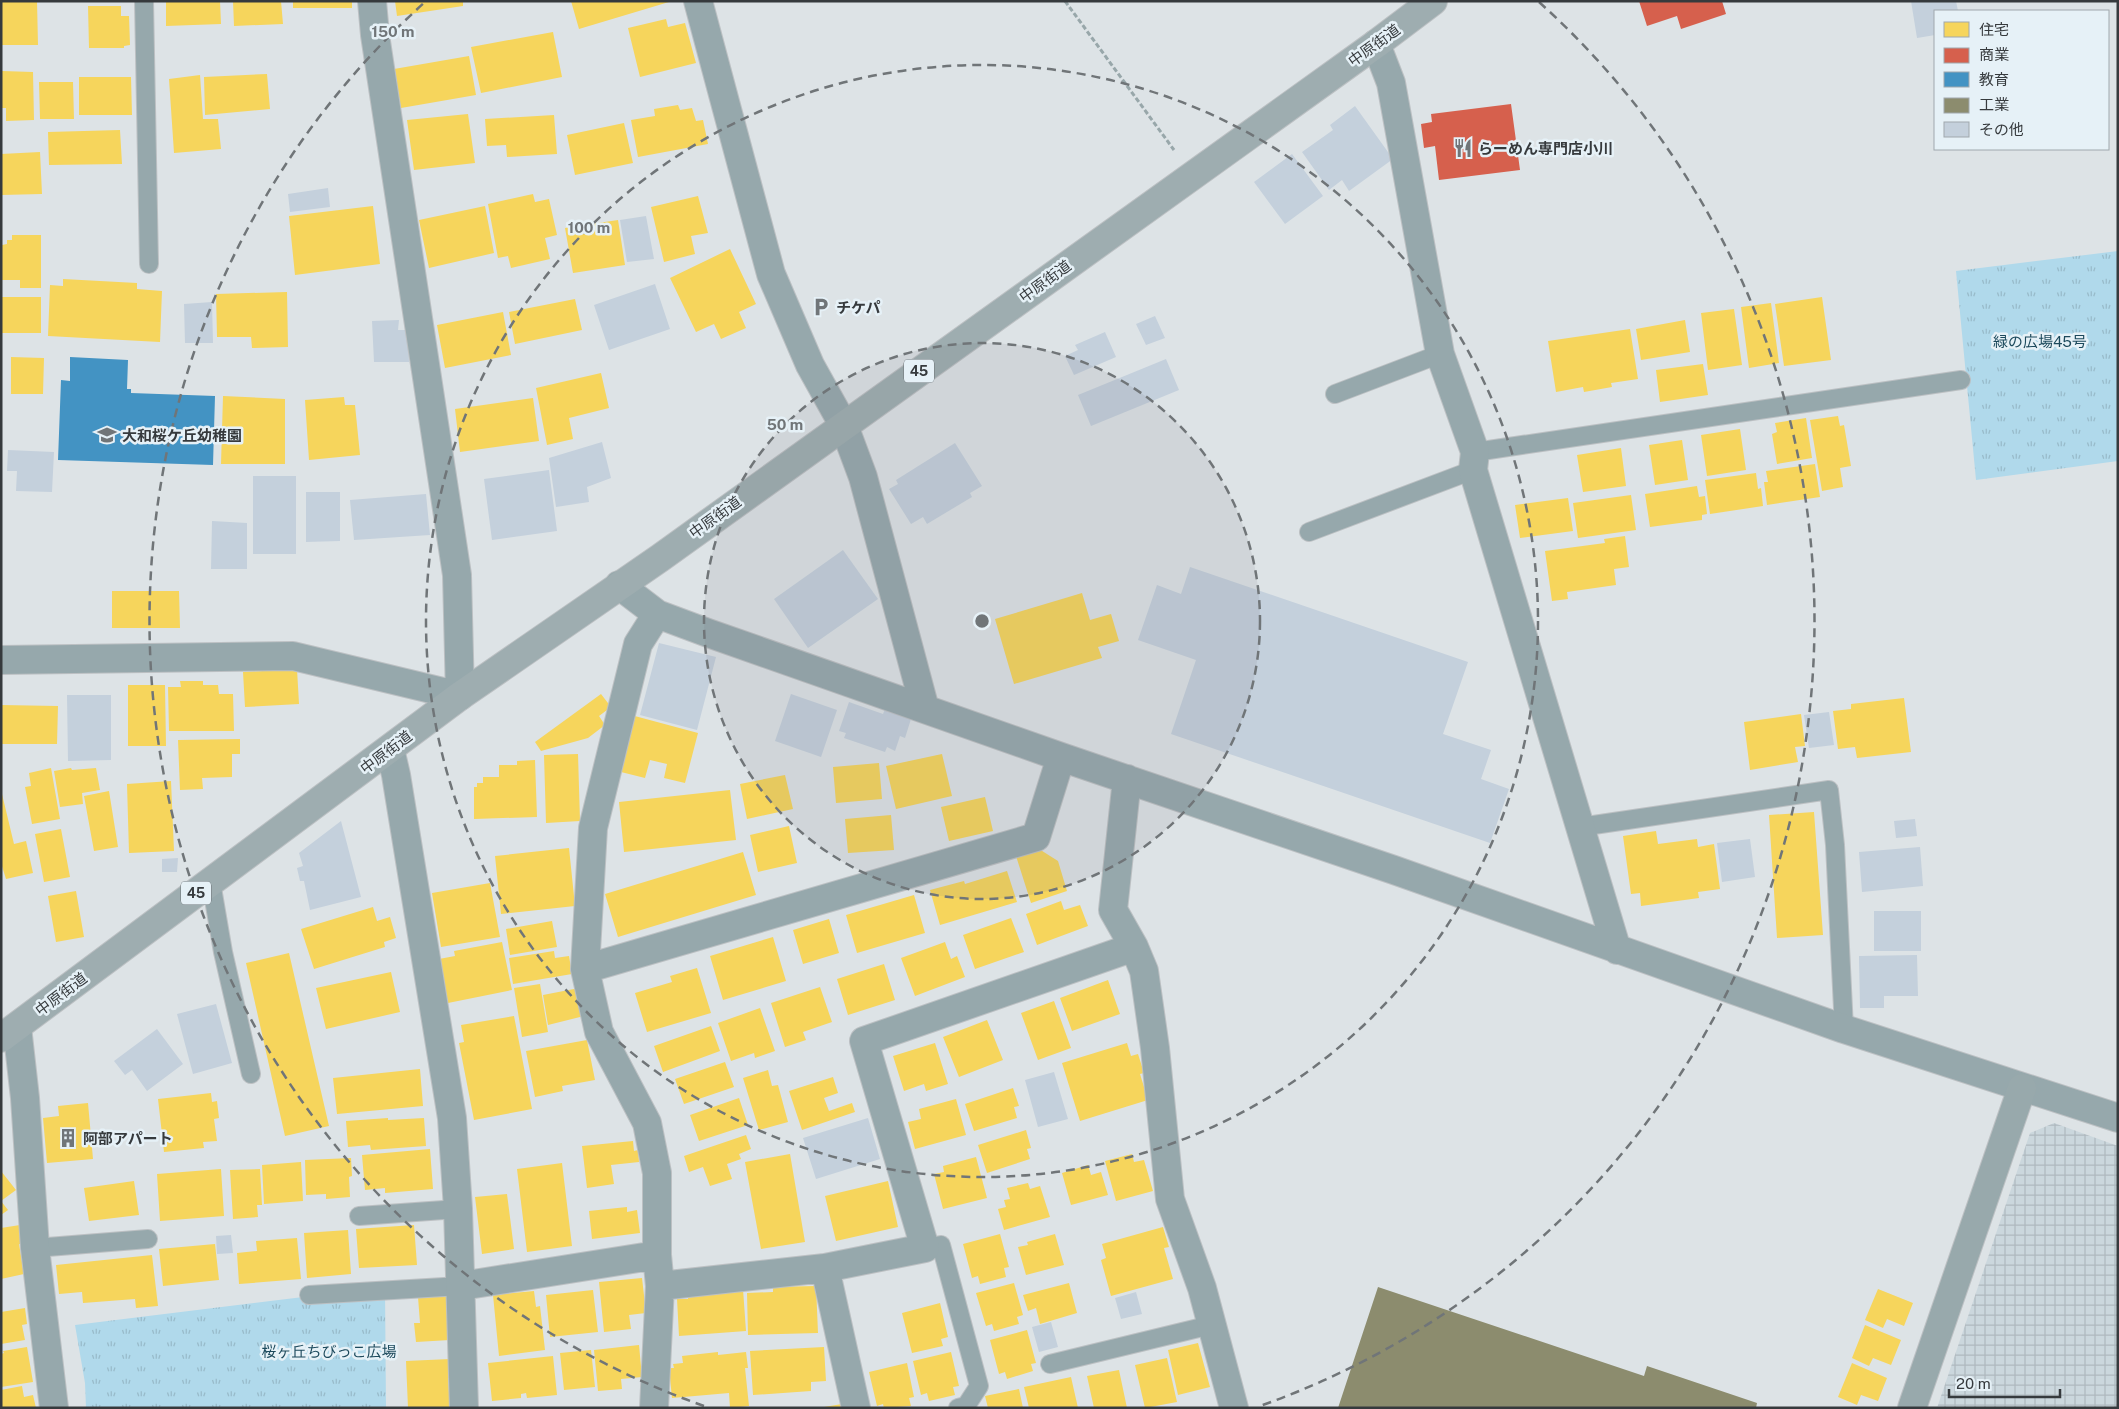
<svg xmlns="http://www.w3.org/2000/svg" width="2119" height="1409" font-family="'Public Sans','Noto Sans JP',sans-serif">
	<defs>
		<pattern id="industrial-grid" width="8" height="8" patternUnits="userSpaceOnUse" patternTransform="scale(1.25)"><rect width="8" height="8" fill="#cbd7dd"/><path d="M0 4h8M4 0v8" fill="none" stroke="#afb9bf"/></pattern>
		<pattern id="park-tufts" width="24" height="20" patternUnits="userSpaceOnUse" patternTransform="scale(1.25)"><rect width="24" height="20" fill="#b0d9eb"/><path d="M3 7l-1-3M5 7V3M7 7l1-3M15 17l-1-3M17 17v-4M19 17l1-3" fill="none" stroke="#98bbca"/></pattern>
	</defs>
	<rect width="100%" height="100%" fill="#dde3e6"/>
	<path fill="url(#industrial-grid)" d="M2054 1123 2118 1146V1408H1937L2030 1133Z"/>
	<path fill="url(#park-tufts)" d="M2118 251V461L1976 480 1956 271Z
		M385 1287 386 1408H86L85 1383 75 1325Z"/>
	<path fill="#f6d55c" d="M1 1H37L38 45H1Z
		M166 1H220L221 24 166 26Z
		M233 1H281L283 24 234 26Z
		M293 1H352V8H293Z
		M395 1H463V6L397 16Z
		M571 1H669V2L579 29Z
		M88 6H121V16H129L130 45 124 46V48H89Z
		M666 19 668 27 685 23 696 63 640 77 628 28Z
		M553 32 562 77 481 93 471 47Z
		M469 56 476 95 401 108 394 69Z
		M2 71 33 72 34 120 6 121V108H1Z
		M267 74 270 109 205 115 204 77Z
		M200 75 203 119H218L221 149 174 153 169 79Z
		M79 77H131L132 115H79Z
		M39 82H73L74 119H40Z
		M678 105 680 110 692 108 696 121 703 120 708 144 638 157 631 120 655 116 654 109Z
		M468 114 475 163 414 170 407 120Z
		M554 115 557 154 507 157 506 145 487 146 485 119Z
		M624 123 633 163 575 175 567 135Z
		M120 130 122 164 49 165 48 132Z
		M40 152 42 194 1 195V154Z
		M533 194 535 202 549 199 557 235 545 238 550 259 511 268 508 256 498 258 488 204Z
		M698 196 708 233 691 236 695 254 664 262 651 207Z
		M373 206 380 264 295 275 289 216Z
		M485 206 494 253 429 268 419 220Z
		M618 220 625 265 573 273 565 228Z
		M12 235H41V288H20V280H2V245L7 244V240H12Z
		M730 249 756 304 739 312 746 328 721 339 714 324 696 332 670 278Z
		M63 279 137 283V289L162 291 160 342 48 336 50 285 63 286Z
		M287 292 288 347 252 348 251 337H217L216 294Z
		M1 297H41V333H1Z
		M1822 297 1831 360 1784 366 1775 304Z
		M575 299 582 330 515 344 509 312Z
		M1771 303 1779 363 1749 368 1741 307Z
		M1734 309 1742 365 1708 370 1701 313Z
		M503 312 511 355 445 368 437 325Z
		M1685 320 1690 352 1641 360 1636 329Z
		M1630 329 1638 379 1611 383 1612 387 1584 392 1583 387 1556 392 1548 341Z
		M11 357 44 358 43 394H11Z
		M1703 364 1708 395 1660 402 1656 370Z
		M601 373 609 408 569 418 573 439 547 445 536 388Z
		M223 396 285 399V464H221Z
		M344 397 345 405H355L360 455 309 460 305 400Z
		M533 398 539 441 460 452 455 409Z
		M1838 416 1840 426 1844 425 1851 466 1840 468 1843 487 1822 491 1810 420Z
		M1806 418 1812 458 1777 464 1772 434 1777 432 1775 423Z
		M1740 429 1746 470 1707 476 1701 435Z
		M1682 440 1688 480 1655 485 1649 445Z
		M1621 448 1626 486 1583 492 1577 455Z
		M1815 464 1820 497 1767 505 1764 482H1768L1766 471Z
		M1756 473 1758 489 1761 488 1763 506 1710 514 1705 480Z
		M1697 486 1699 497 1705 496 1707 514 1702 515V520L1650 527 1645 494Z
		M1631 495 1636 530 1578 538 1573 503Z
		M1568 498 1573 531 1520 538 1515 505Z
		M1625 536 1629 567 1614 569 1616 585 1567 592 1568 599 1552 601 1545 551 1605 543 1604 539Z
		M112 591H179L180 628H112Z
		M1082 593 1090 620 1111 614 1119 641 1098 647 1102 658 1014 684 995 619Z
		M297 669 299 704 245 707 243 672Z
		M180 681H203V685H218L219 694H233L234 731H169L168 687H181Z
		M128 685H165L166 746H128Z
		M601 694 611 707 599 716 605 725 588 738 541 751 535 742Z
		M1904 698 1911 752 1857 758 1855 747 1838 749 1833 711 1851 709V704Z
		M1 705 58 706 57 744H1Z
		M1801 714 1805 746 1795 747 1798 762 1750 770 1744 722Z
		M631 715 698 733 685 783 664 778 667 764 650 760 645 778 617 771Z
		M240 739V754H232V777L202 778 203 789 180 790 178 740Z
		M578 754 580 821 546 823 544 755Z
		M942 754 952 796 896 809 886 766Z
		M535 760 537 817 474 819V787H477V783H483V777H499V765H517V761Z
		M879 763 882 799 836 803 833 767Z
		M51 768 60 819 32 824 25 787 31 786 29 773Z
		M71 768 72 770 96 768 100 790 82 793 83 804 60 807 54 771Z
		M785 775 793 809 747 819 740 784Z
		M171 781 174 851 129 853 127 784Z
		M730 790 736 840 624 852 619 802Z
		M109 791 118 847 94 851 84 796Z
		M2 794 14 844 26 841 33 873 6 879 1 863Z
		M985 797 993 831 949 841 941 807Z
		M1814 812 1823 935 1777 938 1769 815Z
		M891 815 894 850 848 853 845 819Z
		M789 826 797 863 758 872 750 835Z
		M61 829 70 877 44 882 35 834Z
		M1656 831 1658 844 1697 839 1698 847 1714 844 1720 889 1698 892 1699 898 1641 906 1640 893 1631 894 1623 836Z
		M569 848 575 906 501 914 495 856Z
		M1039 849 1058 861 1067 891 1031 903 1016 856Z
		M743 852 756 895 618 937 605 894Z
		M1007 871 1017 902 940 925 930 890 964 881 965 884Z
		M490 883 500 937 441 947 432 893Z
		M76 891 84 937 56 942 48 896Z
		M914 895 925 933 857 953 846 915Z
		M1061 901 1064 910 1080 905 1088 926 1037 945 1026 914Z
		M373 907 377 921 390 917 396 938 384 942 385 947 314 969 301 929Z
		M1011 918 1024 952 975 969 963 935Z
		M829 919 839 953 803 964 793 930Z
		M552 921 557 947 510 955 506 929Z
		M773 937 786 981 723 1000 710 956Z
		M502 942 512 990 448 1003 439 959 455 956 454 951Z
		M945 942 951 959 957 956 965 977 915 996 901 958Z
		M554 951 555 958 569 956 572 974 513 984 509 958Z
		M289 953 329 1126 285 1136 246 963Z
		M884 964 895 1000 848 1015 837 979Z
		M697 968 711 1013 647 1032 635 993 672 982 670 976Z
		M391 972 400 1012 326 1029 316 988Z
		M1108 980 1120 1014 1072 1031 1060 998Z
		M540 984 548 1032 522 1037 514 988Z
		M820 987 832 1022 803 1032 806 1040 785 1047 771 1003Z
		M579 988 584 1016 548 1025 543 995Z
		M1054 1001 1071 1048 1038 1060 1021 1013Z
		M760 1008 775 1051 755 1058 754 1053 731 1061 718 1023Z
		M514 1016 532 1109 474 1120 459 1043 464 1042 461 1025Z
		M987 1020 1003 1060 959 1077 943 1037Z
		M711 1026 720 1051 663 1072 654 1046Z
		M587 1040 595 1080 562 1086 563 1091 535 1097 526 1051Z
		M935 1043 948 1084 926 1091 924 1084 904 1091 893 1056Z
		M1127 1043 1131 1056 1138 1054 1144 1073 1140 1074 1148 1100 1080 1121 1062 1063Z
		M725 1062 734 1087 684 1104 675 1079Z
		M420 1069 423 1106 337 1114 333 1078Z
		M768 1070 772 1086 778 1085 788 1122 759 1130 743 1078Z
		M833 1077 838 1093 824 1098 829 1111 852 1103 855 1112 802 1130 789 1091Z
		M1013 1088 1019 1106 1014 1107 1017 1118 974 1131 965 1104Z
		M211 1093 212 1102 217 1101 219 1118 214 1119 217 1141 203 1142 204 1148 164 1152 158 1099Z
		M739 1098 748 1125 699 1141 690 1115Z
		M956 1099 966 1135 915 1149 908 1122 921 1119 919 1109Z
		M88 1103 93 1159 47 1163 43 1118 59 1116 58 1106Z
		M388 1118V1120L424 1118 426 1146 371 1150 370 1145 348 1147 346 1121Z
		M1026 1130 1031 1148 1027 1149 1030 1159 987 1173 978 1145Z
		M746 1135 751 1149 739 1154 741 1159 727 1164 732 1179 710 1186 703 1167 689 1172 684 1156Z
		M633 1141 634 1151 638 1150 639 1162 611 1165 614 1184 587 1188 582 1146Z
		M430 1149 433 1189 385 1193V1188L365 1190 362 1155Z
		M790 1154 805 1242 761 1249 745 1162Z
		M1132 1154 1134 1162 1144 1160 1153 1191 1116 1201 1105 1161Z
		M976 1157 987 1198 943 1209 934 1174 944 1172 943 1166Z
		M351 1158 352 1176 349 1177 350 1197 326 1199V1194L306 1195 305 1160Z
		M301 1162 303 1201 264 1204 262 1165Z
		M562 1163 572 1246 527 1252 517 1169Z
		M1088 1165 1091 1175 1101 1172 1108 1195 1071 1205 1062 1173Z
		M221 1169 224 1216 160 1221 157 1174Z
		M260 1169 262 1205H257L258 1217 233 1219 230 1170Z
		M1 1171 16 1190 1 1201 8 1210 1 1215Z
		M134 1181 139 1215 89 1221 84 1188Z
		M888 1181 898 1227 836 1241 825 1196Z
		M1028 1183 1030 1189 1040 1186 1050 1217 1004 1230 998 1209 1006 1207 1004 1200 1010 1199 1007 1188Z
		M507 1194 514 1249 482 1254 475 1197Z
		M627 1207V1212L637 1210 640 1233 592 1239 589 1211Z
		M20 1225 23 1244H19L24 1274 1 1279V1228Z
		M414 1225 417 1265 359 1268 356 1229Z
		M1163 1227 1169 1247 1164 1248 1173 1279 1111 1296 1101 1260 1106 1258 1102 1244Z
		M348 1230 351 1274 307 1278 304 1233Z
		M1000 1234 1009 1267 1004 1268 1006 1277 980 1284 978 1276 972 1278 963 1244Z
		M1055 1234 1064 1265 1026 1275 1018 1247 1028 1245 1027 1242Z
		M297 1238 301 1279 239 1284 237 1253 257 1251 256 1241Z
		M215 1244 219 1280 163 1286 159 1249Z
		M152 1255 158 1306 136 1308 135 1299 83 1303 82 1292 59 1294 56 1265Z
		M642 1278 646 1313 629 1315 631 1329 604 1332 599 1282Z
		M1014 1283 1023 1315 1017 1317 1019 1324 994 1331 992 1324 986 1326 976 1293Z
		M1069 1283 1077 1313 1040 1324 1036 1308 1028 1311 1023 1295Z
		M816 1286 818 1333 748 1335 747 1293 773 1292V1287Z
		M743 1289 746 1331 679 1336 677 1299H688V1292Z
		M1878 1289 1913 1303 1904 1326 1887 1319 1883 1328 1865 1320Z
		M593 1290 598 1332 550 1337 546 1295Z
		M534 1291 536 1307 540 1306 545 1350 499 1356 493 1295Z
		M448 1296 450 1340 416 1342 414 1323H420L418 1297Z
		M940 1303 948 1337 941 1339 943 1346 912 1353 902 1313Z
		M25 1308 27 1324 22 1325 25 1340 1 1344V1312Z
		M1865 1325 1901 1340 1891 1365 1873 1358 1869 1366 1852 1358Z
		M1027 1330 1036 1363 1031 1364 1033 1371 1007 1379 1005 1372 999 1374 990 1340Z
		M1198 1343 1210 1387 1178 1395 1168 1350Z
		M639 1345 642 1377 621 1379 622 1389 598 1391 594 1350Z
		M27 1347 33 1382 1 1387V1354L4 1353 3 1351Z
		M824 1347 826 1381 811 1382V1391L753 1395 750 1351Z
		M591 1350 595 1387 564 1390 560 1353Z
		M718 1352V1355L746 1352 748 1368H745L749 1406 730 1408 729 1393 672 1398 669 1368H674L673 1364 683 1363 682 1356Z
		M951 1352 959 1386 953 1387 955 1395 929 1401 927 1393 921 1395 913 1361Z
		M553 1356 557 1395 527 1398 526 1393 521 1394V1398L492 1401 488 1363Z
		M1167 1358 1177 1402 1145 1408 1135 1365Z
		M450 1359 451 1378H448L450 1408H408L406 1361Z
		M907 1363 914 1397 909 1398 911 1406 884 1408 883 1404 877 1406 869 1372Z
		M1852 1363 1887 1378 1878 1401 1861 1395 1857 1405 1838 1397Z
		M1119 1370 1127 1408H1094L1087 1376Z
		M1071 1377 1078 1408H1029L1024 1387Z
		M22 1386 24 1397 33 1395 36 1408H1V1390Z
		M1019 1389 1023 1408H988L985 1396Z
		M842 1404 843 1408H824V1407Z"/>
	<path fill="#d6604d" d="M1639 1H1722L1726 14 1681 29 1677 16 1647 26Z
		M1511 104 1520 170 1439 180 1435 146 1424 148 1421 124 1432 122 1431 114Z"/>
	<path fill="#4393c3" d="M70 357 128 360 127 389H131V393L215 396 213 465 58 460 61 380 70 381Z"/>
	<path fill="#8c8c6e" d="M1378 1287 1644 1376 1647 1366 1757 1403 1756 1408H1338Z"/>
	<path fill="#c4d0dc" d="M1911 1H1956L1958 11H1935V35L1917 38Z
		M1355 106 1393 159 1349 191 1342 180 1329 190 1302 152 1333 130 1330 125Z
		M1292 154 1323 196 1285 224 1254 182Z
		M328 188 330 207 290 212 288 194Z
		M646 216 654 259 627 262 620 220Z
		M655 284 670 329 609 350 594 305Z
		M212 302 213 343H185L184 304Z
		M1155 316 1165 338 1146 345 1136 324Z
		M399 320 398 330H408L409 362H374L372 321Z
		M1105 332 1116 357 1074 375 1065 356 1078 350 1075 345Z
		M1166 359 1179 390 1091 426 1078 395Z
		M602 442 611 478 587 487 589 502 556 507 549 458Z
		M955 443 982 486 970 493 972 497 927 524 923 517 911 524 889 489 898 484 896 480Z
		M8 450 54 452 52 492 16 491 17 471H7Z
		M549 470 557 531 492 540 484 479Z
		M253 476H296V554H253Z
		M306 492H340V541L306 542Z
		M426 494 430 535 354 540 350 500Z
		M212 521 247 523V569H211Z
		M843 550 878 599 808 648 774 599Z
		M1190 567 1468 662 1443 734 1491 750 1481 779 1509 789 1490 843 1171 734 1196 660 1138 640 1157 585 1181 594Z
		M659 643 716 657 697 730 640 715Z
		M791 694 837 710 821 757 775 741Z
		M67 695H111V760L68 761Z
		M849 702 883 714 885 709 911 719 905 738 900 736 895 751 887 747 885 752 844 738 846 733 839 731Z
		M1829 712 1834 745 1809 748 1804 715Z
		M1915 819 1917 836 1896 838 1894 821Z
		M341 821 361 897 310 910 304 881H300L297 868 303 866 299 853Z
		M1750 839 1755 877 1722 882 1717 843Z
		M1920 847 1923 886 1862 892 1859 852Z
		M178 858 177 872H162V859Z
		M1874 911H1921V951H1874Z
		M1917 955 1918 996H1884V1008H1860L1859 956Z
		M216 1004 232 1063 193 1074 177 1014Z
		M157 1029 183 1064 147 1091 132 1070 125 1075 114 1061Z
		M1054 1072 1068 1119 1038 1127 1025 1080Z
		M868 1118 880 1159 816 1179 803 1138Z
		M231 1235 233 1253 217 1254 216 1236Z
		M1136 1292 1142 1314 1121 1319 1115 1298Z
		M1051 1322 1058 1347 1039 1352 1032 1327Z"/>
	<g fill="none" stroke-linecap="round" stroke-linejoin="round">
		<g stroke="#bcc0c3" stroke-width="20">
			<path id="lane" d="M144 1 149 264
				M1335 394 1440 354
				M1475 452 1961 380
				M1309 532 1473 470
				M1580 827 1829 790 1835 845 1844 1029
				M211 882 223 952 251 1074
				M359 1216 458 1209
				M35 1248 148 1239
				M925 1248 941 1245 979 1386 966 1406 958 1408
				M309 1295 461 1286
				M1050 1364 1211 1325"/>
		</g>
		<g stroke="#bcc0c3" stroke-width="30">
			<path id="street" d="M698 1 771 274 810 365 844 426 863 477 925 709
				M1376 44 1391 83 1440 354 1475 452 1473 470 1617 950
				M619 585 657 614 708 633 1061 757 1394 870 1844 1029 2118 1118
				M1 660 293 656 460 696 457 575 375 35 372 1
				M390 749 396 775 452 1118 458 1209 464 1408
				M1127 779 1113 910 1134 947 1144 971 1155 1048 1170 1199 1202 1288 1234 1408
				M585 969 1036 837 1061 757
				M17 1027 25 1098 35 1248 54 1408
				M825 1268 925 1248 864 1041 1134 947
				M461 1286 657 1255
				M660 1286 825 1268 856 1408
				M654 1408 660 1286 657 1255V1173L647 1123 599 1032 585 969 593 828 638 644 657 614"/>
		</g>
		<g stroke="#bcc0c3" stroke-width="30">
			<path id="secondary" d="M1912 1408 2022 1088"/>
		</g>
		<g stroke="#bcc0c3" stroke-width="30">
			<path id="primary" d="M1 1038 460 696 660 558 1376 44 1433 1"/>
		</g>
		<path stroke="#98a7aa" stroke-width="3" stroke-dasharray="5 2.5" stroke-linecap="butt" d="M1065 1 1174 150"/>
		<use href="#lane" stroke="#96a8ac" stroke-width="18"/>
		<use href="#street" stroke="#96a8ac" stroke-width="28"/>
		<use href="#secondary" stroke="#98a9ac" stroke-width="28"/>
		<use href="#primary" stroke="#9eadb0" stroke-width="28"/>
	</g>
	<circle cx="982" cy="621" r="278" fill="#707578" fill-opacity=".12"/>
	<g fill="none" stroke="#707578" stroke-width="2.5" stroke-dasharray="9 6">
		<circle cx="982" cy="621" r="278"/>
		<circle cx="982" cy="621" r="556"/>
		<path d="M704 1406A833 833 0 0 1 425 2M1539 2A833 833 0 0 1 1260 1406"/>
	</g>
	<defs>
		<g id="restaurant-bare" transform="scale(1.5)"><path d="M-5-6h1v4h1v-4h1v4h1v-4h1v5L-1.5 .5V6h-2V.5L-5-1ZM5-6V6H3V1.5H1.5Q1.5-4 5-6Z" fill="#707578" stroke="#e6f1f7" stroke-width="2.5" paint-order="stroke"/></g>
		<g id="parking-bare" transform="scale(1.5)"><path d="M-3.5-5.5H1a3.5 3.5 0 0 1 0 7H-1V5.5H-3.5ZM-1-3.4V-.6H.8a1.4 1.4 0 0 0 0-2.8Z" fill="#707578" stroke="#e6f1f7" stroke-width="2.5" paint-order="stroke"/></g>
		<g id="school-bare" transform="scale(1.5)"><path d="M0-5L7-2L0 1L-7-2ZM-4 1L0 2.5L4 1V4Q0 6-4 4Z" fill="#707578" stroke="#e6f1f7" stroke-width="2.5" paint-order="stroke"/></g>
		<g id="building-bare" transform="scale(1.5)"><path d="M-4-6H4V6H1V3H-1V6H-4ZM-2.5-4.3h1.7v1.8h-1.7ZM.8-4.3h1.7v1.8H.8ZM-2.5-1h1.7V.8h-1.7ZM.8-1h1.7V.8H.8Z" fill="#707578" stroke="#e6f1f7" stroke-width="2.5" paint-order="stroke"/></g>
	</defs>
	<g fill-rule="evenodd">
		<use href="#restaurant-bare" x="1463" y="148"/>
		<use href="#parking-bare" x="821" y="307"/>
		<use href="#school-bare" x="107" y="435"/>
		<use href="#building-bare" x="68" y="1138"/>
	</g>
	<g text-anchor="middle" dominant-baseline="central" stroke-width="5" stroke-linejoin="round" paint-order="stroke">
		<g fill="#e6f1f7" stroke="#6b7175" stroke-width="1">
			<rect x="904" y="359.5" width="30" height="23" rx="4"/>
			<rect x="181" y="881.5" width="30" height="23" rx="4"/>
		</g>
		<g font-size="14" font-weight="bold" fill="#363a3d">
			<text x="919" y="371">45</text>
			<text x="196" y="893">45</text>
		</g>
		<g font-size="15" fill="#363a3d" stroke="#e6f1f7">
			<text transform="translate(1374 45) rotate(-36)">中原街道</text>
			<text transform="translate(1045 281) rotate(-36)">中原街道</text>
			<text transform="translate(715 517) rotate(-36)">中原街道</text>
			<text transform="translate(386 752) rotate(-37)">中原街道</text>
			<text transform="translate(61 994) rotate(-37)">中原街道</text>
		</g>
		<g font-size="15" font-weight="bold" fill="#363a3d" stroke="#e6f1f7" text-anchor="start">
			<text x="1478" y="148">らーめん専門店小川</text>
			<text x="836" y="307">チケパ</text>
			<text x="122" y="435">大和桜ケ丘幼稚園</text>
			<text x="83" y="1138">阿部アパート</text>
		</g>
		<g font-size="15" fill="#1c495c" stroke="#e6f1f7">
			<text x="2040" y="341">緑の広場45号</text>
			<text x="329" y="1351">桜ヶ丘ちびっこ広場</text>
		</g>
	</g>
	<circle cx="982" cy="621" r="8" fill="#707578" stroke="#e6f1f7" stroke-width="2.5"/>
	<g font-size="15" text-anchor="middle" font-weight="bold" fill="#707578" stroke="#e6f1f7" stroke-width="5" stroke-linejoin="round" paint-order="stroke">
		<text x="393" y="37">150 m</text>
		<text x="589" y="233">100 m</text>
		<text x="785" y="430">50 m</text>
	</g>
	<rect width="2119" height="1409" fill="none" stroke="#363a3d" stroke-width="5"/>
	<rect x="1934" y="10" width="175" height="140" fill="#e6f1f7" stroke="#a0a8ad"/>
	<rect x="1944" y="22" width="25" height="15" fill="#f6d55c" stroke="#a0a8ad"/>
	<text x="1979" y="35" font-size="15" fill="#363a3d">住宅</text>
	<rect x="1944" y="48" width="25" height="15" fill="#d6604d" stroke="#a0a8ad"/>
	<text x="1979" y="60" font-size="15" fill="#363a3d">商業</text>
	<rect x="1944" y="72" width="25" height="15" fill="#4393c3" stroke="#a0a8ad"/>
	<text x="1979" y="85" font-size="15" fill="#363a3d">教育</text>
	<rect x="1944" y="98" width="25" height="15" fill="#8c8c6e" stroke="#a0a8ad"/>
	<text x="1979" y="110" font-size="15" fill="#363a3d">工業</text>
	<rect x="1944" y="122" width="25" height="15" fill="#c4d0dc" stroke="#a0a8ad"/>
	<text x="1979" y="135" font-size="15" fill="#363a3d">その他</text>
	<path d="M1949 1389v8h111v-8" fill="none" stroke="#363a3d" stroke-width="2.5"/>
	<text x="1956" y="1389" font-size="15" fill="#363a3d" stroke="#e6f1f7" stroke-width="4" paint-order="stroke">20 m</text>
</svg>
